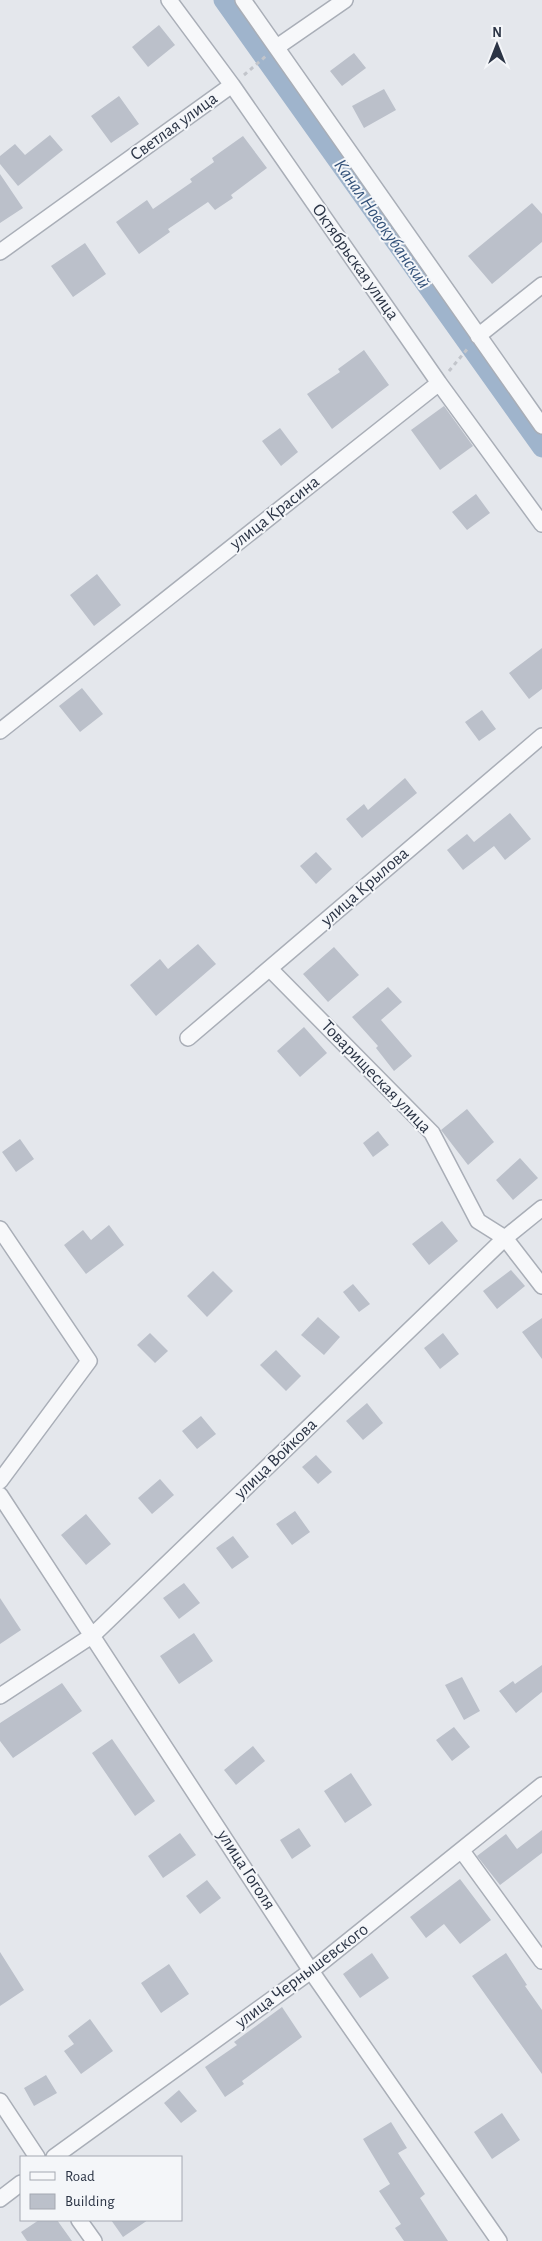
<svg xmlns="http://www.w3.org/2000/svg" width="542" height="2241" font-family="'Alegreya Sans',sans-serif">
	<rect width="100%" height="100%" fill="#e4e7ec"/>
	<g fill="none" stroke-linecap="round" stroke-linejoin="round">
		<path stroke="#9fb4cc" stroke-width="19" d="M223 0 542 448"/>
	</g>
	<path fill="#bbc0ca" d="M159 25 175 45 148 67 132 47Z
		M354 53 366 68 342 86 330 71Z
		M384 89 396 110 364 128 352 106Z
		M119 96 139 124 111 143 91 116Z
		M50 135 63 150 18 186 0 164V156L15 144 25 155Z
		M243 136 267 168 231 195 233 198 215 210 208 202 168 229 170 232 139 254 116 222 147 200 153 209 192 182 190 179 214 162 212 158Z
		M0 174 23 208 0 223Z
		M532 203 542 214V242L492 284 468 256Z
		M85 243 106 274 73 297 51 266Z
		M364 350 389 385 332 429 307 394 340 372 338 369Z
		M444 406 473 446 440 470 411 430Z
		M280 428 298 452 281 466 262 441Z
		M476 494 490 513 467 530 452 512Z
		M97 574 121 605 94 626 70 595Z
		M542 648V689L529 699 509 673Z
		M82 688 103 714 80 732 59 706Z
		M482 710 496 729 479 741 465 722Z
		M405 778 417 793 362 838 346 819 364 804 368 810Z
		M510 813 531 839 505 860 494 846 463 870 447 850 467 834 474 842Z
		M316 852 332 869 316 884 300 866Z
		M198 944 216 964 156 1016 130 985 160 959 168 969Z
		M334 947 359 975 328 1002 303 974Z
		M388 987 402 1002 381 1020 412 1056 394 1071 376 1048 378 1046 352 1017Z
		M304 1027 327 1053 300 1077 277 1051Z
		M467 1109 494 1142 468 1165 441 1130Z
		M378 1131 389 1145 373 1157 363 1143Z
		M20 1139 34 1159 16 1172 2 1152Z
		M520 1158 538 1178 513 1200 496 1180Z
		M442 1221 458 1241 429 1265 412 1244Z
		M109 1225 124 1245 86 1274 64 1245 83 1230 91 1240Z
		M511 1270 525 1286 497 1309 483 1291Z
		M213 1271 233 1291 207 1317 187 1296Z
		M353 1284 370 1304 359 1312 343 1292Z
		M318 1317 340 1337 324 1355 301 1335Z
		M542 1318V1359L522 1332Z
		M150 1333 168 1351 155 1363 137 1345Z
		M443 1333 459 1354 440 1369 424 1348Z
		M276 1350 301 1376 286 1391 260 1365Z
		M367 1403 383 1423 363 1440 346 1421Z
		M201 1416 216 1434 197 1449 182 1431Z
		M316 1455 332 1472 318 1484 302 1467Z
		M160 1479 174 1495 152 1514 138 1498Z
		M295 1511 310 1532 292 1545 276 1524Z
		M86 1514 111 1544 86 1565 61 1535Z
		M233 1536 249 1557 232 1569 216 1548Z
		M184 1583 200 1603 179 1619 163 1598Z
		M0 1598 21 1630 0 1644Z
		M194 1633 213 1661 179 1684 160 1656Z
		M542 1665V1692L516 1713 499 1691 513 1681 515 1684Z
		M462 1677 480 1711 464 1720 445 1685Z
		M62 1683 82 1711 13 1758 0 1741V1723Z
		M454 1727 470 1747 452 1761 436 1740Z
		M112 1739 155 1801 135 1816 92 1753Z
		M253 1746 265 1761 236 1785 224 1770Z
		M351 1773 372 1805 345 1823 324 1791Z
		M299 1828 311 1846 292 1859 280 1840Z
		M542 1830V1853L500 1885 477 1856 506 1834 517 1849Z
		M180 1833 196 1855 163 1878 148 1856Z
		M460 1879 491 1920 460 1944 444 1924 426 1938 410 1917Z
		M207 1880 221 1898 200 1914 186 1896Z
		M0 1952 24 1990 0 2006Z
		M372 1953 389 1978 360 1998 343 1974Z
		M506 1953 527 1985 525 1986 542 2010V2074L472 1976Z
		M169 1964 189 1994 161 2013 141 1983Z
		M282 2007 302 2037 242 2081 244 2084 225 2097 205 2067 237 2045 234 2042Z
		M90 2019 113 2051 81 2074 64 2051 74 2044 68 2036Z
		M46 2075 57 2093 34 2106 24 2088Z
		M179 2090 197 2111 181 2123 164 2103Z
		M502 2113 520 2140 492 2159 474 2132Z
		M391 2122 407 2148 398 2153 425 2194 420 2198 448 2241H404L395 2228 401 2224 379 2191 390 2184 363 2139Z
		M39 2220H57L72 2241H27L21 2232Z
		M111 2220H148L123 2237Z"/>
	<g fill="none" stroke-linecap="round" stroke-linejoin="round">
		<g stroke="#a9aeb7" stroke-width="18">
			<path id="minor" d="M169 0 232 85 439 383 542 524
				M243 0 542 426
				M277 47 345 0
				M0 252 232 85
				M478 336 542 285
				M0 731 439 383
				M270 969 432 1133 478 1221 505 1238 542 1286
				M188 1038 542 736
				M0 1229 89 1361 0 1481
				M0 1495 311 1971 499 2241
				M0 1696 93 1635 505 1238 542 1208
				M462 1851 542 1961
				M0 2101 37 2157
				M54 2157 311 1971 542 1785
				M0 2199 21 2183
				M79 2220 94 2241"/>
		</g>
		<path stroke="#c2c5cb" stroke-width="3" stroke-dasharray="4 4" stroke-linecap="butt" d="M244 75 266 56
			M449 371 469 347"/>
		<use href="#minor" stroke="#f7f8fa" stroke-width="15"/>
	</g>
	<g text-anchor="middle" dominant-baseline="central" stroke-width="4" stroke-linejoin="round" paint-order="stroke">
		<g font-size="18" fill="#2b3445" stroke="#f4f6f9">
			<text transform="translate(174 127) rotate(-36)">Светлая улица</text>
			<text transform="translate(355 262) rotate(55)">Октябрьская улица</text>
			<text transform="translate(275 513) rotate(-38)">улица Красина</text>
			<text transform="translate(365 887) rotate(-41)">улица Крылова</text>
			<text transform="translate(376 1077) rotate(46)">Товарищеская улица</text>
			<text transform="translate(276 1459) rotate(-44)">улица Войкова</text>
			<text transform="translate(246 1870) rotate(57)">улица Гоголя</text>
			<text transform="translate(302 1976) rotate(-37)">улица Чернышевского</text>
		</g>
		<g font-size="19" font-style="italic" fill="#34527a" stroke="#f4f6f9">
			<text transform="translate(382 224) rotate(55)">Канал Новокубанский</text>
		</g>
	</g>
	<rect x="20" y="2156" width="162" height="65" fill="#f4f6f9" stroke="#a4a8b1"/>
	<rect x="30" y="2172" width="25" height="8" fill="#f7f8fa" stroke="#a4a8b1"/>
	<text x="65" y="2181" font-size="15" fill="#2b3445">Road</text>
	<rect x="30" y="2194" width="25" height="15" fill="#bbc0ca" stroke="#a4a8b1"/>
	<text x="65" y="2206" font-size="15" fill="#2b3445">Building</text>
	<g transform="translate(497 45)" stroke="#f4f6f9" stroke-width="4" paint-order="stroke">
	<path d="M0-4L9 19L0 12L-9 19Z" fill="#2b3445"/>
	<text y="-8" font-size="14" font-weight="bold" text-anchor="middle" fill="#2b3445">N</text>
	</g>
</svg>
